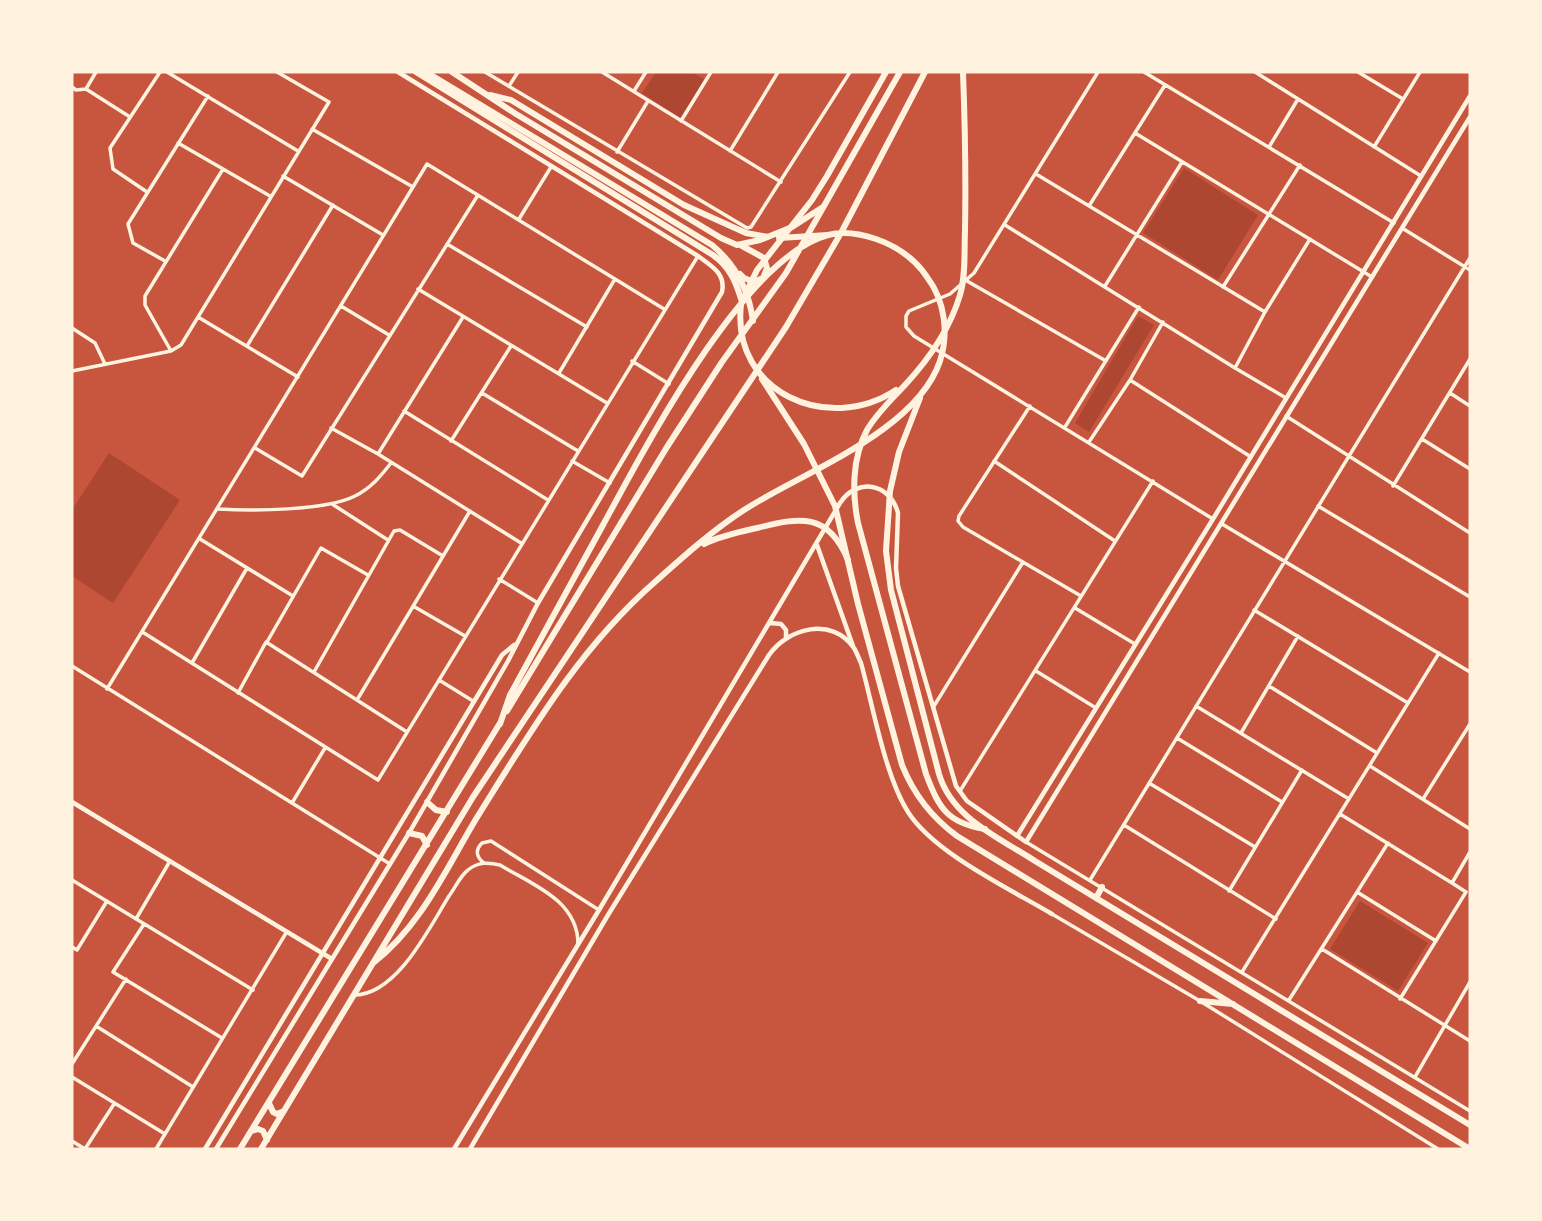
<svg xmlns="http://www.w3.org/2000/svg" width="1542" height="1221" font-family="Barlow,sans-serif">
	<rect width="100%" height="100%" fill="#c8553d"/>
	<path fill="#ae4732" d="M656 72H692L705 80 680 118 642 93Z
		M1184 168 1258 215 1218 280 1143 233Z
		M1138 316 1154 325 1089 432 1075 423Z
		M109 453 180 500 113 603 72 576V510Z
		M1360 901 1428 943 1398 991 1330 949Z"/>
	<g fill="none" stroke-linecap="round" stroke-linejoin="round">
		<path stroke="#fff3e0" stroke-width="3.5" d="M167 72 298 151
			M485 72 747 228 751 227 850 72
			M602 72 781 182
			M1098 72 974 273 950 294 909 311 906 316V327L914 336 1213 519
			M1144 72 1394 223
			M1255 72 1421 176
			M1358 72 1403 99
			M509 86 518 72
			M72 87 76 90 86 89 130 117
			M86 89 96 72
			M634 91 646 72
			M681 121 711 72
			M312 129 413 187
			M1135 133 1372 277
			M178 143 270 196
			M1269 147 1298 99
			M1374 147 1420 72
			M730 151 778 72
			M617 152 648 101
			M1036 174 1265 312
			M283 176 383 235
			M147 192 113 169 110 148 160 72
			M1089 206 1165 85
			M519 219 551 167
			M1005 225 1235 368 1286 398
			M1402 228 1470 270
			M447 244 587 327
			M165 261 133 243 128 224 208 96
			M967 281 1106 361
			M1105 286 1182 162
			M1223 287 1300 165
			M418 289 607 403
			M341 306 389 335
			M198 317 298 377
			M72 328 95 343 105 364
			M247 346 333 205
			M171 351 145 305V296L223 169
			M632 361 669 384
			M1235 368 1265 312 1310 239
			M72 371 171 351 181 345 329 102 277 72
			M559 373 615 279
			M1130 380 1251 457
			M482 393 578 451
			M1450 393 1470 406
			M1030 406 959 516 958 521 963 527 1081 596
			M404 411 548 500
			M1286 416 1470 533
			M1065 427 1139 307
			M331 428 378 454 521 543
			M1422 439 1470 469
			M451 441 511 346
			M1089 442 1130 380 1163 322
			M255 448 302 476 478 195
			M378 454 463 317
			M572 461 610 483
			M994 461 1115 541
			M1393 486 1470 359
			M332 504 388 540
			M1318 506 1470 597
			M218 509C252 511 325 511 355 496 371 488 380 477 391 463
			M1222 524 1470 672
			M200 539 293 596
			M499 579 538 603
			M413 606 465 636
			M1075 608 1135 644
			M1254 610 1408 703
			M144 633 378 780 698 256
			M267 642 321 548 368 575
			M192 663 247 568
			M72 666 390 864
			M1036 671 1096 708
			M314 672 394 531 400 530 443 556
			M439 680 473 701
			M1269 686 1377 753
			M107 689 427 164 664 309
			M238 693 266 642 407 732
			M357 700 470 511
			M934 706 1023 562
			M1196 706 1349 799
			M1241 733 1298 636
			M1177 738 1282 802
			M1370 766 1470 829
			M1149 783 1255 847
			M960 791 1153 481
			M1423 799 1470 724
			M292 803 325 748
			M1340 814 1452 883
			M1124 825 1276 919
			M1026 842 1470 1111
			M484 863C476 857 475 850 482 843L491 841 599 910
			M72 880 253 990
			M1090 880 1470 258
			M1229 891 1302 770
			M1357 892 1436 941
			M1052 914 1200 1001 1438 1149
			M136 919 170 861
			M144 924 113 972 222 1038
			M72 947 77 950 107 901
			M1322 949 1470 1041
			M1242 972 1439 653
			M354 995C397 995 429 928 449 896 455 888 460 876 468 870 478 862 488 862 500 865 531 884 578 900 578 944
			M1400 999 1466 892 1452 883 1470 852
			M1289 1000 1388 843
			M96 1026 193 1087
			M72 1064 126 979
			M72 1077 165 1134
			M1415 1077 1470 982
			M72 1141 85 1149
			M85 1149 114 1104
			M156 1149 286 933"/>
		<path stroke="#fff3e0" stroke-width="4.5" d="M817 545 853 646
			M770 623 781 624 786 630V637
			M72 802 332 959
			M1017 836 1213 519 1470 96
			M205 1149 502 655 514 645
			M216 1149 409 833 508 661 538 603 722 292C726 273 711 266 698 256L398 72
			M454 1149 599 910 840 503C857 477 890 483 898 513L896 568 898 586 956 786 967 801 1026 842 1470 117
			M470 1149 608 915 769 655C788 628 832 616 854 648 857 653 859 659 861 663 873 706 885 776 908 812 934 853 1010 889 1052 914"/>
		<path stroke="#fff3e0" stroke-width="6" d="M416 72 713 255C730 267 736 282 742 302
			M426 72 712 245C736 265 749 291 753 321
			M452 72 516 114 721 238 737 245 760 240 792 227 823 207
			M490 95 511 100 684 205 746 233 768 237
			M779 238 828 235
			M740 274 744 278 754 282 763 278 767 268 764 258 742 246
			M762 379 804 444 835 506 858 604 902 765C914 795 931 817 957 836L1470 1149
			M920 398 899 452 890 491 886 551 891 590 939 774C952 818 998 837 1035 861L1470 1125
			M1096 898 1102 887
			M1200 1001 1233 1004"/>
		<path stroke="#fff3e0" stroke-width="6" d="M963 72C965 125 966 178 965 231 964 252 966 275 960 295 950 329 929 359 905 385 892 399 877 413 867 430 852 458 852 493 858 523L926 774C939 808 947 823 985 829
			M745 295 757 270 812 200 827 176 886 72
			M741 305C731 392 828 435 896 390
			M704 544C720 536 739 532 757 528 800 517 828 512 848 560
			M507 711 667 447 722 362 786 273 900 72
			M427 802 436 810 447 812
			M409 833 422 836 427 845
			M373 963C421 926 446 869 476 819 529 734 579 648 656 581 684 556 713 530 744 510 803 472 916 432 940 361 949 333 945 301 927 277 915 259 896 246 876 239 861 234 843 231 828 235 743 258 644 450 603 525 572 582 541 638 510 695L500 724
			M269 1103 273 1112 277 1114 284 1111
			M251 1131 258 1129 263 1131 267 1140
			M240 1149 500 723
			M261 1149 473 797 786 327 841 233 925 72"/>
	</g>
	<rect width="1542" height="1221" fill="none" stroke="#fff3e0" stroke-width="147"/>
</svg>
